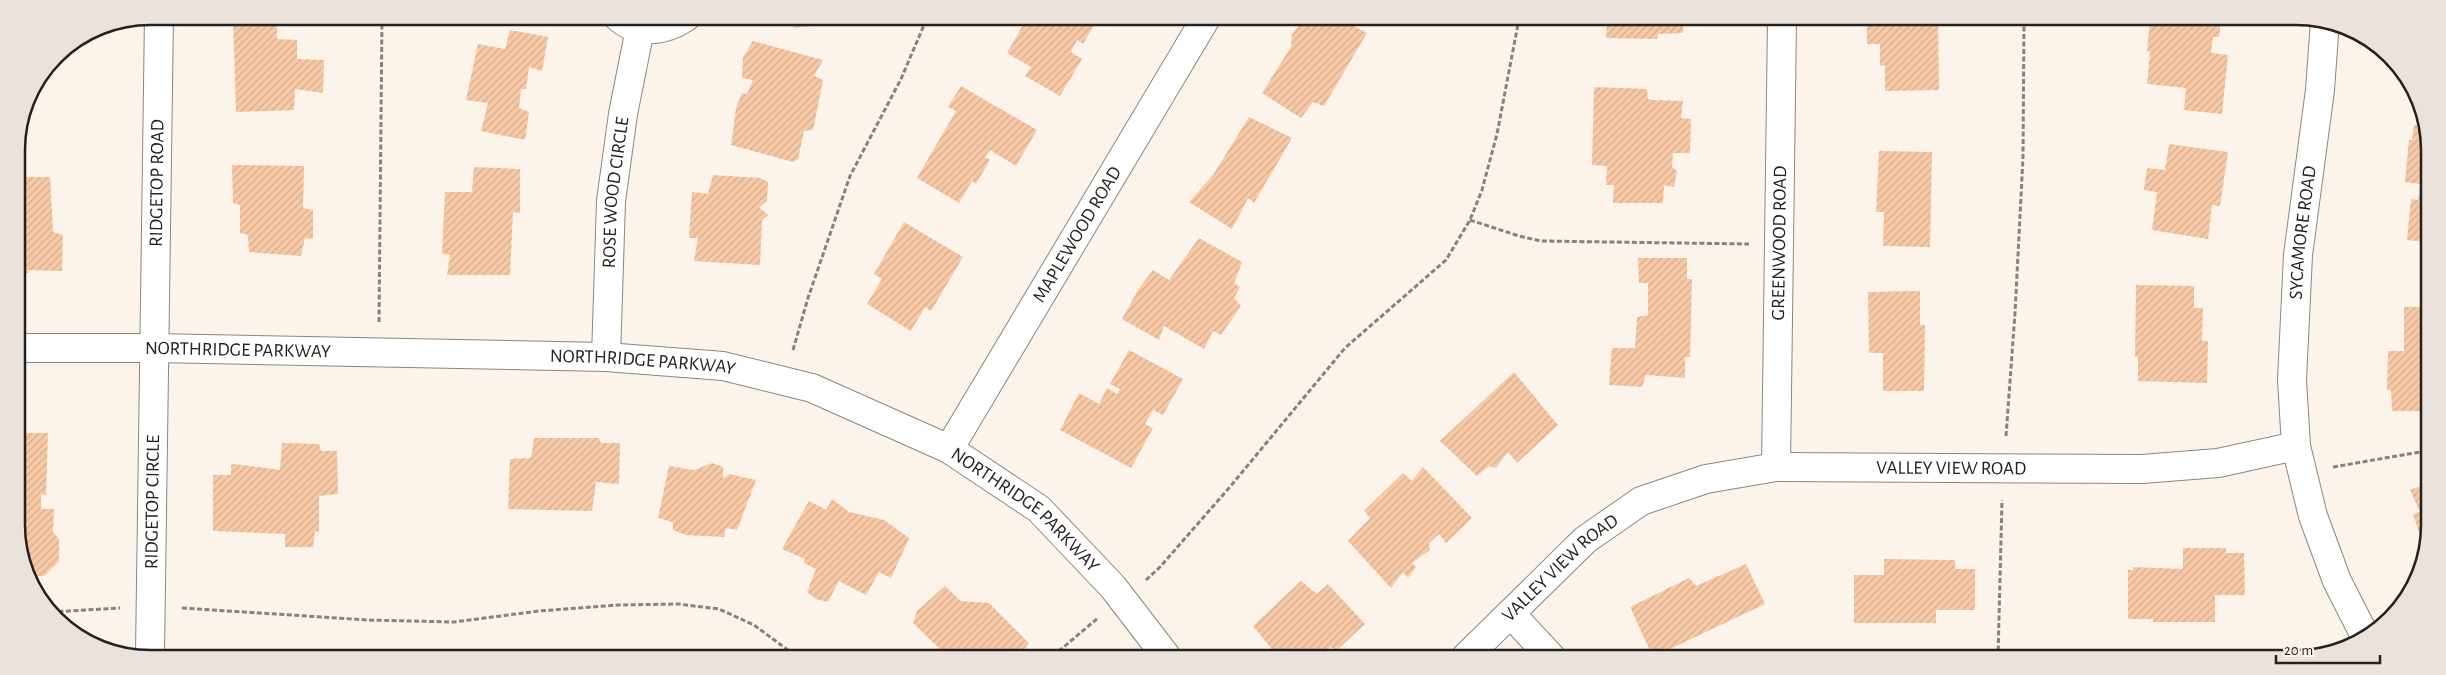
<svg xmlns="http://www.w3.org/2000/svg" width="2446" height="675" font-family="'Alegreya Sans',sans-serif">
	<defs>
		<pattern id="building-hatch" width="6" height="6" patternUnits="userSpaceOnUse" patternTransform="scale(1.25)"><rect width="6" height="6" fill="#f8c9a6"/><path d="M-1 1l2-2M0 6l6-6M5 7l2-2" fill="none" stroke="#d4ac8e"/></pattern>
	</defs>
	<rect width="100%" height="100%" fill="#fcf4eb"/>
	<path fill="url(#building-hatch)" d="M233 16 277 17V39L297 40V59L324 60 323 93 295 89 294 110 236 112Z
		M793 18H855V22L793 28Z
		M1027 18H1098L1083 44 1077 40 1071 52 1082 59 1060 96 1025 76 1031 67 1007 53Z
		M1305 19H1340L1367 33 1324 106 1313 102 1301 118 1262 93 1291 47 1292 34Z
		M1607 19H1683V33L1658 34 1657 39 1606 38Z
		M1867 20H1938L1939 90 1885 91V65L1880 66V44H1867Z
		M2150 20 2221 21 2219 37H2213L2211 53 2228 55 2222 114 2184 110 2186 88 2147 84 2150 52 2147 51Z
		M510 30 548 37 542 71 529 67 526 89H521L519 108 529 112 525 140 481 131 488 103 466 100 478 44 505 49Z
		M753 41 823 60 814 76 823 80 813 130 804 131 798 159 793 162 731 145 736 108 742 93 747 94 753 80 742 78 743 57Z
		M961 86 1037 130 1016 166 990 150 985 157 990 160 976 184 972 181 959 203 917 178 956 111 948 107Z
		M1594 87 1647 89 1648 99 1653 100 1683 101 1681 118 1691 119 1690 153H1673L1672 167 1677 171 1674 187 1664 185 1663 203H1613L1614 185H1606L1607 166 1592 165Z
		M1249 117 1292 138 1254 203 1248 198 1232 229 1189 202 1213 175Z
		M2414 125 2427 126V242L2407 240 2411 199 2418 200 2420 184 2405 182 2409 140H2412Z
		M2169 144 2228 152 2220 206 2212 205 2208 239 2152 230 2157 192 2144 190 2147 168 2165 170Z
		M1879 151 1932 152 1930 247 1883 246 1884 212H1876Z
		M232 165 304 166 303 208 313 210V239L305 238 301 256 249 252 248 235 240 233V205L233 203Z
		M474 167 520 169V213L513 212 510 275H447L450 255 442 253 445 192H472Z
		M713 175 760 178 768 182 767 201 759 207 768 215 762 220 760 265 694 261 698 238H689L692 192 708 194Z
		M17 177H50L53 232 63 235 62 271 28 270V273H17Z
		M904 222 963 257 931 311 925 307 911 331 867 304 882 279 874 274Z
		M1199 238 1242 262 1234 283 1240 287 1234 298 1241 306 1221 335 1213 331 1204 349 1164 326 1159 340 1122 319 1138 290 1153 270 1169 280Z
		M1638 258H1687V279H1692L1690 357H1685V378L1646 375 1642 387 1609 385 1612 348H1635L1637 317 1648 315V283H1639Z
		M2136 285 2194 286V308H2203L2202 341H2208L2207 383 2138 381V357H2135Z
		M1920 291V325H1925L1924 391H1883V353H1869L1868 292Z
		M2404 307H2426V411H2392L2391 390H2387L2388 351H2404Z
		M1129 350 1183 379 1163 415 1153 410 1145 424 1153 428 1131 468 1060 430 1079 393 1099 404 1107 388 1117 394 1120 389 1110 384Z
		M1514 372 1558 425 1517 463 1508 452 1496 468 1489 466 1477 476 1440 441Z
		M18 433H48L46 495 41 494V509H54L53 532 59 539V561L44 576H32L19 551Z
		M534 438H599L601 443H620L619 484 596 482 592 511 508 509 510 459 531 458Z
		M282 443 319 444 321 451H337L338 494 319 496V532L315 531 313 547H285V534L213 531V475H231V465L234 464 280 470Z
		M712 463 723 467V479L729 474 756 480 737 530 726 528 724 537 686 535 673 530V522L658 518 669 466 694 470Z
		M1423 467 1472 518 1446 543 1439 534 1429 543 1430 550 1412 563 1416 567 1408 578 1403 572 1391 588 1348 541 1370 518 1364 511 1403 473 1412 481Z
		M2426 484V495L2425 550 2413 514 2420 512 2410 490Z
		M832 499 849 512 884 520 909 538 891 578 879 572 866 595 839 581 828 602 816 599 807 592 816 569 804 563 805 559 782 549 809 501 826 510Z
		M2183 548H2226V553H2244L2245 595H2215V622H2153V619H2128V570H2133V567L2183 569Z
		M1884 559 1955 560V569H1975V610H1936V623H1854V575H1884Z
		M1746 564 1765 604 1653 657 1630 607 1689 578 1696 586Z
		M1301 581 1317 594 1328 584 1365 624 1337 650 1330 647 1321 657H1278L1253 626Z
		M945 586 961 601 989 603 1029 643 1019 656H947L913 623 917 611Z"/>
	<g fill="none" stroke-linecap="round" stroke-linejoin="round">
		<g stroke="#8d867e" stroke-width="30">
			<g id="minor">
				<path d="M618 17C639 36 665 31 686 17"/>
				<path id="s1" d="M18 348H154L606 357 723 366 812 388 949 449 1039 509 1113 587 1166 656"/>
				<path id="s2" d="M606 357 611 201 623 114 640 29"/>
				<path id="s3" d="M2296 446 2292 380 2298 255 2320 90 2325 21"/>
				<path id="s4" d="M949 449 1206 18"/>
				<path id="s5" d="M1776 467 1782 20"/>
				<path d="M1511 614 1551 657"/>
				<path id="s6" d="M150 654 159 16"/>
				<path id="s7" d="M1466 657 1585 540 1641 501 1706 479 1776 467 2142 469 2218 463 2296 446 2313 516 2337 581 2365 636"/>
			</g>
		</g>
		<path stroke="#87827c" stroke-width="3" stroke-dasharray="5 2.5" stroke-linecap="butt" d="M1470 220 1519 236 1541 241 1749 244
			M379 322 382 17
			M793 350 808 298 850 176 901 79 927 18
			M2006 436 2015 313 2023 158 2024 20
			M2333 467 2426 451
			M1146 580 1160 567 1229 488 1345 348 1446 260 1470 220 1482 190 1497 134 1519 19
			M182 608 368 620 454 622 539 611 618 605 678 604 719 609 754 625 796 656
			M51 612 120 608
			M1053 656 1098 618
			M1998 658 2002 500"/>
		<use href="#minor" stroke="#fff" stroke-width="28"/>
	</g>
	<g text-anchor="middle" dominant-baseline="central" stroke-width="4.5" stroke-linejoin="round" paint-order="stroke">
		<g font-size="19" fill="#24211e" stroke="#fcf4eb">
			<text stroke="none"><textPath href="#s6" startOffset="471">RIDGETOP ROAD</textPath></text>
			<text stroke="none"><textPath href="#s2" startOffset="165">ROSE WOOD CIRCLE</textPath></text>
			<text stroke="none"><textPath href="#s3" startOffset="214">SYCAMORE ROAD</textPath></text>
			<text stroke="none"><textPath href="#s4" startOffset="250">MAPLEWOOD ROAD</textPath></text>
			<text stroke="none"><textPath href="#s5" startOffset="224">GREENWOOD ROAD</textPath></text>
			<text stroke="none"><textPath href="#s1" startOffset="220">NORTHRIDGE PARKWAY</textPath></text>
			<text stroke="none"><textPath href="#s1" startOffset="625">NORTHRIDGE PARKWAY</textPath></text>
			<text stroke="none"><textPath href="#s7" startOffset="550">VALLEY VIEW ROAD</textPath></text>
			<text stroke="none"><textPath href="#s6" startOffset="152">RIDGETOP CIRCLE</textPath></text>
			<text stroke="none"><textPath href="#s1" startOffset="1045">NORTHRIDGE PARKWAY</textPath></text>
			<text stroke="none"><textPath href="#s7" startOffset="130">VALLEY VIEW ROAD</textPath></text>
		</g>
	</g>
	<path d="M0 0H2446V675H0ZM150 25H2296A125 125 0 0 1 2421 150V525A125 125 0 0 1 2296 650H150A125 125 0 0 1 25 525V150A125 125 0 0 1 150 25Z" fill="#ebe3db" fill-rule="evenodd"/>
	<path fill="none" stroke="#24211e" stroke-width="2.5" d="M150 25H2296A125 125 0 0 1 2421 150V525A125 125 0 0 1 2296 650H150A125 125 0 0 1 25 525V150A125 125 0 0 1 150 25Z"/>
	<path d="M2276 655v8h104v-8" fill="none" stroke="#24211e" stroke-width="2.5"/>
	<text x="2284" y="655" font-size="15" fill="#24211e" stroke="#fcf4eb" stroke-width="4" paint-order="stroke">20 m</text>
</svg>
